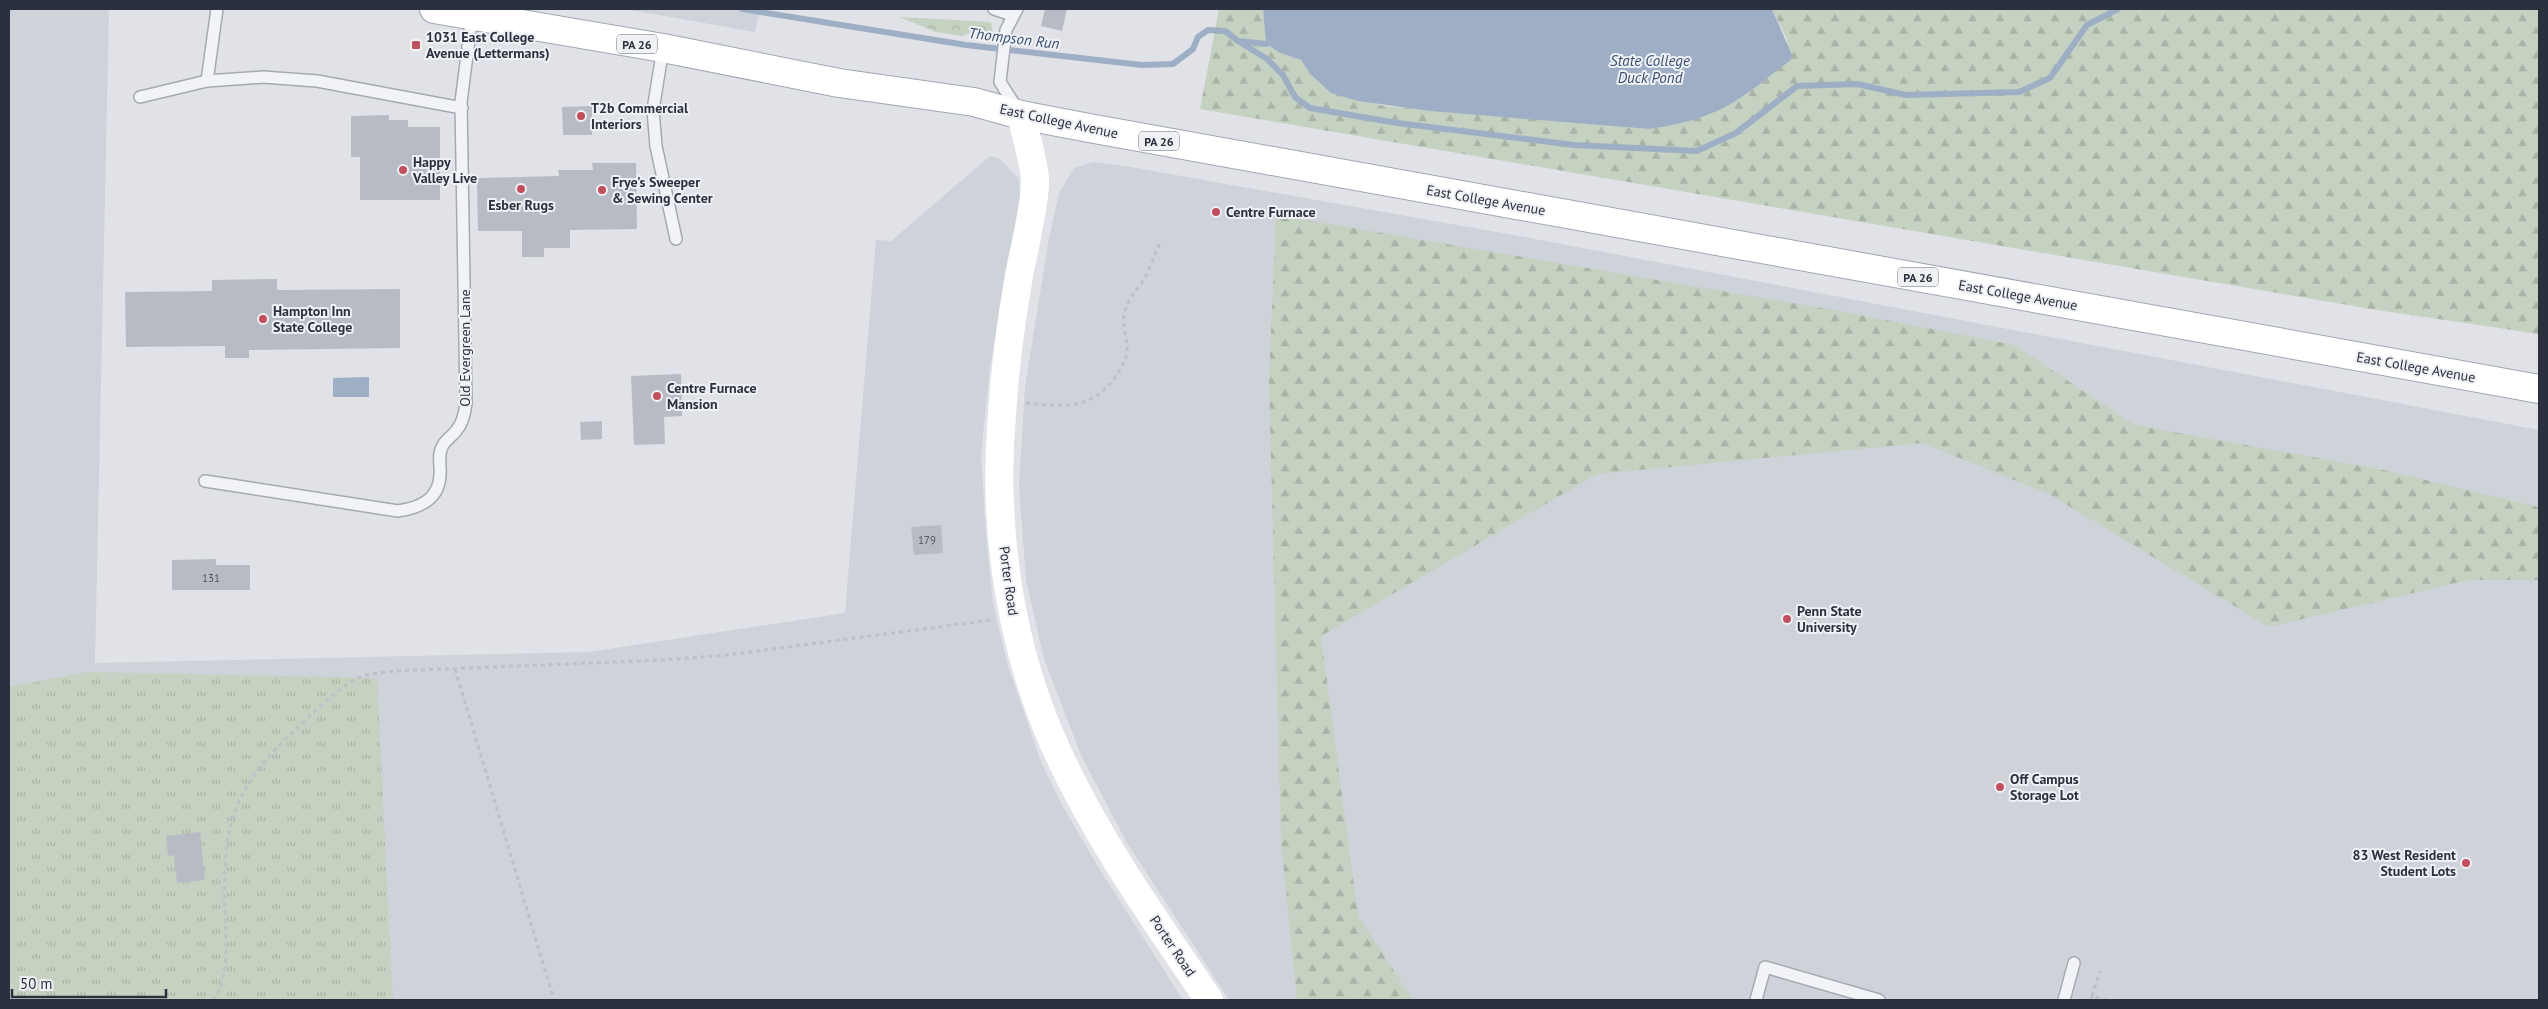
<svg xmlns="http://www.w3.org/2000/svg" width="2548" height="1009" font-family="'PT Sans',sans-serif">
	<defs>
		<pattern id="grass-tufts" width="24" height="20" patternUnits="userSpaceOnUse" patternTransform="scale(1.25)"><rect width="24" height="20" fill="#c5d1c1"/><path d="M3 7l-1-3M5 7V3M7 7l1-3M15 17l-1-3M17 17v-4M19 17l1-3" fill="none" stroke="#a9b4a7"/></pattern>
		<pattern id="forest-firs" width="22" height="20" patternUnits="userSpaceOnUse" patternTransform="scale(1.25)"><rect width="22" height="20" fill="#c5d1c1"/><path d="M5 1l3.5 6h-7zM16 11l3.5 6h-7z" fill="#a9b4a7"/></pattern>
		<pattern id="park-crowns" width="20" height="18" patternUnits="userSpaceOnUse" patternTransform="scale(1.25)"><rect width="20" height="18" fill="#c5d1c1"/><path d="M2 6a3 3 0 1 1 6 0M12 15a3 3 0 1 1 6 0" fill="none" stroke="#a9b4a7"/></pattern>
	</defs>
	<rect width="100%" height="100%" fill="#e0e2e7"/>
	<path fill="#ced2d9" d="M9 9H109L95 663 589 652 845 613 876 240 891 241 990 156 1000 159 1018 178 1021 199 990 367 981 455 986 535 993 604 1008 666 1041 762 1062 805 1100 870 1183 1000H9Z
		M625 9H760L755 32Z
		M1093 162 1125 166 1530 238 2539 430V1000H1229L1126 841 1081 755 1044 659 1026 580 1019 487 1025 387 1049 238 1059 193 1074 168Z"/>
	<path fill="url(#grass-tufts)" d="M88 672 374 678 377 682 393 1000H9V687Z"/>
	<path fill="url(#forest-firs)" d="M1219 9H1263L1266 44 1280 53 1301 60 1310 74 1331 93 1385 106 1649 129 1790 61 1787 39 1772 9H2539V334L2377 310 1200 109Z
		M1276 215 1845 312 2014 345 2134 425 2384 470 2539 507V580H2469L2269 627 2049 494 1922 443 1597 474 1321 636 1358 916 1413 1000H1297L1281 841 1269 380Z"/>
	<path fill="url(#park-crowns)" d="M899 17 991 22 994 38 974 31 962 36 936 32Z"/>
	<path fill="#9eafc5" d="M1263 9H1772L1792 55 1790 61C1773 72 1758 87 1740 98 1712 117 1682 124 1649 129L1430 111 1358 101 1331 93 1310 74 1301 60 1280 53 1266 44Z
		M369 377V397H333V378Z"/>
	<g fill="none" stroke-linecap="round" stroke-linejoin="round">
		<path stroke="#9eafc5" stroke-width="6" d="M742 9 966 45 1142 65 1173 64 1193 49 1198 37 1208 30 1225 31 1238 41 1266 44
			M1238 41 1267 59 1283 75 1295 97 1310 108 1397 123 1574 145 1697 151 1736 133 1797 86 1857 84 1906 95 2019 92 2050 78 2087 25 2118 9"/>
	</g>
	<path fill="#b7bcc4" d="M1045 9H1067L1062 31 1041 26Z
		M592 106V135H563L562 107Z
		M389 115V120H408V127H440V200H360V157H351V116Z
		M592 163H636L637 229 570 230V248H544V257H522V231H478L477 178 559 176 558 170H593Z
		M277 279V290L400 289V348L249 350V358H225V346L126 347 125 292 212 291V280Z
		M681 374 682 416 664 417 665 444 634 445 631 376Z
		M602 421V439L581 440 580 422Z
		M941 525 943 553 914 555 911 527Z
		M216 559V565H250V590H172V560Z
		M200 832 205 880 177 883 174 855 168 856 166 836Z"/>
	<g fill="none" stroke-linecap="round" stroke-linejoin="round">
		<g stroke="#a6a9b1" stroke-width="14">
			<path id="lane" d="M217 9 207 81 263 77 317 81 462 108
				M994 9 1012 15
				M1017 9 1006 30 1000 82 1018 110
				M663 48 653 110 656 146 676 239
				M140 97 207 81
				M205 481 398 511C419 508 439 500 440 475 441 464 437 455 443 445 446 440 452 436 456 431 463 423 465 413 466 403L461 102 472 16
				M1756 1000 1765 967 1879 1000
				M2064 1000 2074 963"/>
		</g>
		<g stroke="#a0a7b2" stroke-width="30">
			<path id="primary" d="M434 9 663 48 839 83 974 102 1021 115 1089 128 2539 389"/>
		</g>
		<path stroke="#bec0c6" stroke-width="3" stroke-dasharray="4 4" stroke-linecap="butt" d="M1026 403C1061 406 1089 411 1113 380 1119 372 1125 363 1127 353 1129 339 1120 324 1125 311 1128 299 1136 291 1143 281 1150 270 1154 255 1160 243
			M455 669 554 1000
			M2092 996 2100 971
			M213 1000C230 977 226 943 225 916 222 825 231 789 299 726 317 710 336 689 358 678 368 673 384 673 395 671L664 660 727 655 991 620
			M2091 1000 2092 996 2106 1000"/>
		<use href="#lane" stroke="#f2f3f6" stroke-width="11"/>
		<path stroke="#fff" stroke-width="28" d="M1021 115C1025 133 1036 168 1035 185 1033 217 1023 251 1018 282 1010 326 1005 370 1002 414 992 528 1010 651 1059 755 1099 842 1156 921 1209 1000"/>
		<use href="#primary" stroke="#fff" stroke-width="28"/>
	</g>
	<g fill="#c24f5d" stroke="#eff1f5" stroke-width="2">
		<rect x="411" y="40" width="10" height="10" rx="2.5"/>
		<circle cx="581" cy="116" r="5"/>
		<circle cx="403" cy="170" r="5"/>
		<circle cx="521" cy="189" r="5"/>
		<circle cx="602" cy="190" r="5"/>
		<circle cx="1216" cy="212" r="5"/>
		<circle cx="263" cy="319" r="5"/>
		<circle cx="657" cy="396" r="5"/>
		<circle cx="1787" cy="619" r="5"/>
		<circle cx="2000" cy="787" r="5"/>
		<circle cx="2466" cy="863" r="5"/>
	</g>
	<g text-anchor="middle" dominant-baseline="central" stroke-width="4" stroke-linejoin="round" paint-order="stroke">
		<g font-size="11" fill="#4d535f">
			<text x="927" y="540">179</text>
			<text x="211" y="578">131</text>
		</g>
		<g fill="#eff1f5" stroke="#656a74" stroke-width="1">
			<rect x="617" y="34.5" width="40" height="19" rx="4"/>
			<rect x="1139" y="131.5" width="40" height="19" rx="4"/>
			<rect x="1898" y="267.5" width="40" height="19" rx="4"/>
		</g>
		<g font-size="12" font-weight="bold" fill="#2a303d">
			<text x="637" y="44">PA 26</text>
			<text x="1159" y="141">PA 26</text>
			<text x="1918" y="277">PA 26</text>
		</g>
		<g font-size="14" font-weight="bold" fill="#2a303d" stroke="#eff1f5" text-anchor="start">
			<text x="426" y="37">1031 East College<tspan x="426" dy="16">Avenue (Lettermans)</tspan></text>
			<text x="591" y="108">T2b Commercial<tspan x="591" dy="16">Interiors</tspan></text>
			<text x="413" y="162">Happy<tspan x="413" dy="16">Valley Live</tspan></text>
			<text x="612" y="182">Frye's Sweeper<tspan x="612" dy="16">&amp; Sewing Center</tspan></text>
			<text x="521" y="205" text-anchor="middle">Esber Rugs</text>
			<text x="1226" y="212">Centre Furnace</text>
			<text x="273" y="311">Hampton Inn<tspan x="273" dy="16">State College</tspan></text>
			<text x="667" y="388">Centre Furnace<tspan x="667" dy="16">Mansion</tspan></text>
			<text x="1797" y="611">Penn State<tspan x="1797" dy="16">University</tspan></text>
			<text x="2010" y="779">Off Campus<tspan x="2010" dy="16">Storage Lot</tspan></text>
			<text x="2456" y="855" text-anchor="end">83 West Resident<tspan x="2456" dy="16">Student Lots</tspan></text>
		</g>
		<g font-size="14" fill="#2a303d" stroke="#eff1f5">
			<text transform="translate(1059 121) rotate(12)">East College Avenue</text>
			<text transform="translate(1486 200) rotate(10)">East College Avenue</text>
			<text transform="translate(2018 295) rotate(10)">East College Avenue</text>
			<text transform="translate(465 348) rotate(-90)">Old Evergreen Lane</text>
			<text transform="translate(2416 367) rotate(10)">East College Avenue</text>
			<text transform="translate(1009 581) rotate(82)">Porter Road</text>
			<text transform="translate(1173 946) rotate(56)">Porter Road</text>
		</g>
		<g font-size="15" font-style="italic" fill="#374e6e" stroke="#eff1f5">
			<text transform="translate(1014 38) rotate(7)">Thompson Run</text>
			<text x="1650" y="60">State College<tspan x="1650" dy="17">Duck Pond</tspan></text>
		</g>
	</g>
	<rect width="2548" height="1009" fill="none" stroke="#2a303d" stroke-width="20"/>
	<path d="M12 989v8h154v-8" fill="none" stroke="#2a303d" stroke-width="2.5"/>
	<text x="20" y="989" font-size="15" fill="#2a303d" stroke="#eff1f5" stroke-width="4" paint-order="stroke">50 m</text>
</svg>
